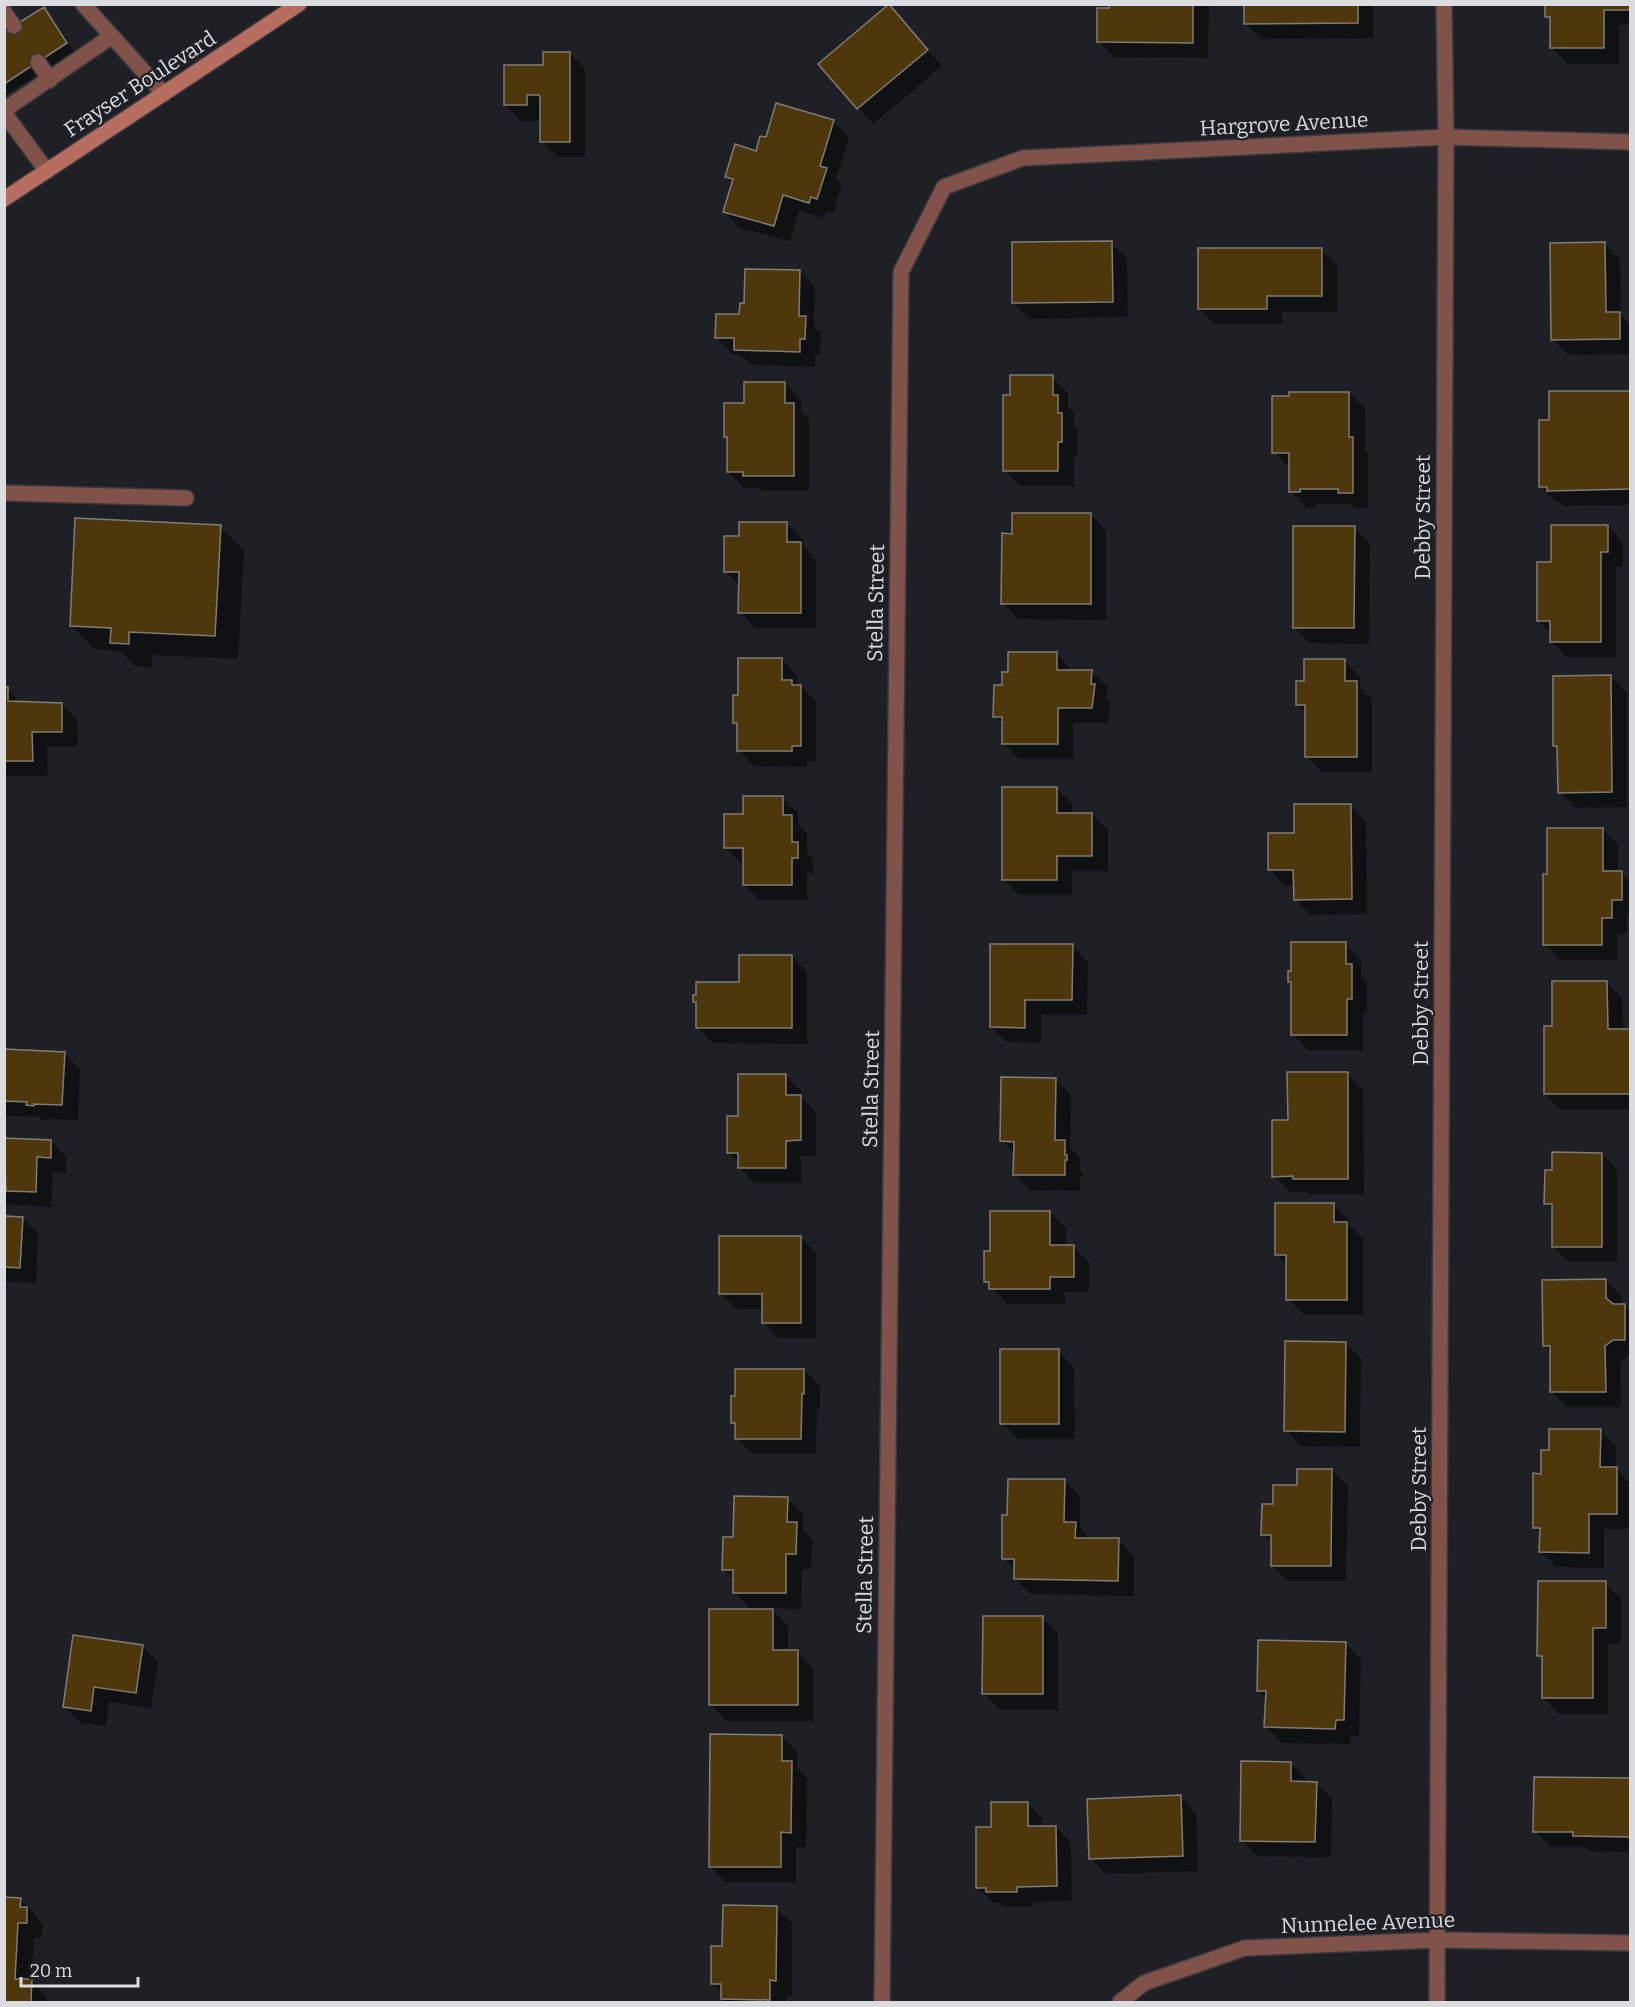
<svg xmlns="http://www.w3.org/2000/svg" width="1635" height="2007" font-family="Bitter,serif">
	<rect width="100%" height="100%" fill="#1e2025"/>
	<path fill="#0007" d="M1110 4H1209L1208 58 1114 57 1099 41Z
		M1245 4H1373V38L1261 39 1245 23Z
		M1546 4H1630V25H1619V64H1568L1552 48V21L1546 16Z
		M889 6 942 66 873 124 858 108Z
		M44 9 51 16 74 51 4 96V34Z
		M569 53 585 69V157H558L542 141V121H521L505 105 545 67Z
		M833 122 849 137 836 180 842 185 833 213 827 211 824 218 799 210 790 241 740 228 724 212 733 183 726 176 757 153 767 139Z
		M1111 243 1127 259 1128 317 1029 319 1014 303Z
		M1604 243 1620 259 1621 315 1630 325V354L1568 355 1552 339Z
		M1321 250 1337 266V312H1282V324H1215L1199 308Z
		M800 271 815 287 814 327 821 334 820 354H815V367L751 365 739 354H733L717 338 741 316 746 304Z
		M1052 377 1068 393V407L1074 413V427L1077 430V457H1074V486H1020L1005 471 1011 397Z
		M785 384 801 400V411L809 420V491H761L757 488H744L728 472V439L725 436 745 404Z
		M1551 392H1630V505L1564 506 1560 502H1556L1540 486 1551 421Z
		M1349 393 1365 409V450L1368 454V508H1356L1351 504H1315V508H1307L1291 492 1290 468 1274 452Z
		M1090 514 1106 530V620L1018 619 1003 603Z
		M787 524 803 540V546L816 559V628H755L740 612V586L725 571 740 537Z
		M1608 526 1623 542V567H1616V657H1567L1551 641V633L1538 621 1553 563Z
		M220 527 244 551 238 659 152 655V667L135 666 120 651 95 649 71 626Z
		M1354 528 1370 543 1369 644 1310 643 1294 627Z
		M1057 654 1072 671H1091L1107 687V698L1110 701 1108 723H1073V759H1019L1004 743V725L995 716 1004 687 1009 673Z
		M781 659 797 675V686H801L816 702V761H807V767L754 766 739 750V726L735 722 739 697Z
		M1345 661 1360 677V687L1372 699V772H1322L1306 756V713L1298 705 1305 683Z
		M1611 677 1627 692V807L1575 808 1559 792V749L1555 746Z
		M4 689H7L21 703 61 704 77 720 78 747H47L48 776H4Z
		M1056 788 1072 804V814H1092L1108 830V871H1072V895H1019L1004 879Z
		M783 798 798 813V824L807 833V853L813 859V873H807V900H760L744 884V864H742L726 848 744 816Z
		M1350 805 1366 821 1367 914 1311 915 1295 899V885L1285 886 1270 870 1296 834Z
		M1602 829 1618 845V873H1621L1630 882V915H1627V934H1617V960H1561L1545 944 1549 876Z
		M1345 944 1361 960V975L1367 981V1014H1363V1050H1308L1293 1034V984L1289 981Z
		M1072 946 1088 962 1087 1015H1041V1043L1007 1042 991 1027Z
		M792 956 807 972V1044L713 1043 697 1027V1003L695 1001 740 983Z
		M1606 982 1622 998 1623 1031H1630V1110H1561L1545 1094 1554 1027Z
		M4 1051 64 1053 80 1069 78 1120 49 1119V1121H44L40 1117 6 1116V1126H4Z
		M1347 1074 1363 1090 1364 1194H1310L1307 1191 1290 1192 1274 1176 1289 1121Z
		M786 1076 802 1092V1098L816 1112V1156H801V1183H755L739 1167V1163L728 1152Z
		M1055 1079 1071 1095 1070 1148 1080 1158V1170L1082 1173V1176H1080V1191L1031 1190 1015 1174V1154L1002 1140Z
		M4 1140 51 1141 66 1157V1173L53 1172 51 1207 4 1204Z
		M1602 1154 1617 1170V1262H1569L1553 1246V1211L1546 1203 1554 1171Z
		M1333 1205 1349 1220V1225L1363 1239V1315H1304L1288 1299V1266L1276 1254Z
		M1050 1212 1066 1228V1247H1074L1089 1263V1292H1065V1304H1007L986 1281 991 1253Z
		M4 1218H22L38 1234 36 1283 4 1282Z
		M801 1237 816 1253V1338H779L763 1322V1309H737L721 1293Z
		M1605 1280 1621 1296V1306H1625L1630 1312V1355L1620 1362 1621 1407H1567L1551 1391V1353L1544 1346Z
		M1346 1343 1361 1359 1360 1447 1301 1446 1286 1430Z
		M1058 1351 1074 1367 1075 1439H1018L1002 1423Z
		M804 1370 820 1386V1409H817L816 1454H753L737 1438V1427L732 1422Z
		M1600 1431 1616 1446V1469L1630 1483V1529H1604V1568L1556 1567 1541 1551V1534L1534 1528 1542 1475 1551 1452Z
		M1332 1470 1348 1486 1346 1581H1288L1272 1565 1273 1544 1263 1534 1274 1505 1299 1487Z
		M1064 1480 1080 1496V1528L1091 1540H1118L1134 1556V1596L1031 1594 1015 1579V1570L1004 1559 1009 1516Z
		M787 1499 803 1514V1530L812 1539 811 1569H802L801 1609 770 1608 788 1626V1652H797L813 1668V1721H727L711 1705 753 1611 734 1592 735 1580 724 1570 735 1538Z
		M1605 1583 1621 1598V1644H1608V1714H1559L1543 1698 1544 1660 1538 1655Z
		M1042 1618 1058 1633V1710H1000L984 1694Z
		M1346 1644 1361 1659 1359 1736H1351L1350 1744 1282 1743 1266 1727 1267 1699 1258 1691Z
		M142 1646 158 1662 151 1708 109 1702 106 1726 80 1723 65 1707Z
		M781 1736 797 1752V1768L807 1778 806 1848 796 1847V1882H726L710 1866Z
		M1290 1763 1306 1779V1783H1316L1332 1799 1331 1857 1257 1856 1242 1840Z
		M1535 1779 1630 1780V1852L1590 1851 1586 1847H1551L1535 1831Z
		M1180 1797 1196 1813 1198 1871 1106 1874 1090 1858Z
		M1027 1803 1043 1819V1827H1056L1071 1843 1072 1901 1033 1902V1907H1003L1000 1903H993L977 1887 993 1828Z
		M4 1898 20 1899 36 1915V1918L43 1925 42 1938H34L31 1980 47 1997V2002H4Z
		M776 1908 792 1923V1996L786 1995V2002H726L723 1999V1993L712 1983 724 1948Z"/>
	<path fill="#4f370c" stroke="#807c77" stroke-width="1.5" d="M889 4 928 50 857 109 818 64Z
		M1109 4H1193V43L1097 42V8H1109Z
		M1244 4H1358V23L1244 24Z
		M1545 4H1630V10H1604V48H1550V17H1545Z
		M44 7 67 43 4 84V32Z
		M543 52H570V142H540V97L539 95H527V105H504V65H543Z
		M776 103 834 120 820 166 827 168 817 199 811 197 809 203 783 195 774 226 723 212 733 179 725 177 735 144 756 151 760 136 766 137Z
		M1112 241 1113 302 1012 303V242Z
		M1605 242 1606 312H1620V339L1551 340 1550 243Z
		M1198 248H1322V296H1267V309H1198Z
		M745 269 800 270 799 316H806L805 339H800V352L734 350V338H715L716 314H739L740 303H744Z
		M1010 375H1053V395H1058V413H1062V442H1058V471H1003V395H1010Z
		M744 382H785V403H794V476H743V472H727V437H724V403H744Z
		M1549 391H1630V489L1547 491V487H1539V420H1549Z
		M1289 392H1349V437H1353V493H1338V489H1300V492H1289V453H1272V396H1289Z
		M1012 513H1091V604H1001L1002 533 1012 534Z
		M75 518 221 525 215 636 129 632V644L110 643 111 628 70 626Z
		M739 522H787V542H801V613H738L739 572H724V536H739Z
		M1551 525H1608V552H1601V642H1550V621H1537V562H1551Z
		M1293 526H1355L1354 628H1293Z
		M1008 652H1057V670H1092L1091 684H1095L1092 708H1058V744H1002V717H993L994 685H1002V672H1008Z
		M738 658H782V680H792V685H801V746H792V751H737V723H733V695H738Z
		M1304 659H1345V681H1357V757H1305V705H1296V681H1304Z
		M1611 675 1612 792 1558 793 1557 746H1553V676Z
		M4 687H8V701L62 703V732H32L33 761H4Z
		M1002 787H1057V813H1092V856H1057V880H1002Z
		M743 796H783V815H792V842H798V858H792V885H743V848H724V814H743Z
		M1294 804H1351L1352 899 1294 900 1293 870H1268V833H1294Z
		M1547 828H1603V871H1622V900H1612V918H1602V945H1543V874H1547Z
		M1291 942H1346V964H1352V999H1347V1035H1291V982H1288V971H1291Z
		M990 944H1073L1072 1000H1025V1028L990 1027Z
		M739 955H792V1028H696V1002H693V995H696V982H739Z
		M1552 981H1607L1608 1029H1630V1094H1544V1026H1552Z
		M4 1049 65 1052 62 1105 34 1104V1106L26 1105 27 1102 4 1101Z
		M1287 1072H1348V1179H1293V1176L1272 1177V1120H1288Z
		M738 1074H786V1095H801V1140L786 1141V1168H738V1153H727V1116H738Z
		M1001 1077 1056 1078 1055 1140H1065V1155H1067V1160H1065V1175H1013L1014 1142 1000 1141Z
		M4 1138 51 1140V1158L37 1157 36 1192 6 1191Z
		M1552 1152 1602 1153V1247H1552V1204H1544L1545 1170H1552Z
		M1275 1203H1334V1222H1347V1300H1286V1255H1275Z
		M990 1211H1050V1245H1074V1277H1050V1289H989V1282H984V1251H990Z
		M4 1216 23 1217 20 1268 4 1267Z
		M719 1236H801V1323H762V1294H719Z
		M1606 1279V1298L1613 1304H1625V1340H1613L1605 1346 1606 1392H1550V1346H1543L1542 1280Z
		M1285 1341 1346 1342 1345 1432 1284 1431Z
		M1000 1349H1059V1424H1000Z
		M735 1369H804V1394H802L801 1439H735V1423H731V1396H735Z
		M1549 1429H1601L1600 1467H1617V1514H1589V1553L1539 1552 1540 1528H1533V1473L1541 1474V1450H1549Z
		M1297 1469H1332L1331 1566H1271V1535H1261L1262 1504H1273V1485H1297Z
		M1008 1479H1065L1064 1522H1076L1075 1538H1119L1118 1581 1014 1579V1559H1002V1515H1007Z
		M734 1496 788 1497 787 1522H797L796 1554H786V1593H733V1570H722L723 1537H733Z
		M1538 1581H1606V1628H1593V1698H1542V1656H1537Z
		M709 1609H773V1650H798V1705H709Z
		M983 1616H1043V1694H982Z
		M73 1635 143 1645 136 1693 94 1687 91 1711 63 1707Z
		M1258 1640 1346 1642 1344 1720H1336L1335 1729 1264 1727 1266 1691H1257Z
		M710 1734 782 1735V1761H792L791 1833 781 1832V1867H709Z
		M1241 1761 1291 1762V1781L1317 1782 1315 1842 1240 1841Z
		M1534 1777 1630 1778V1837L1573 1836V1832H1533Z
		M1181 1795 1183 1856 1089 1859 1087 1799Z
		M991 1802H1028V1826H1056L1057 1886 1017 1887V1892H986V1888H976V1827H991Z
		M4 1897 21 1898 20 1907H27V1923H18L15 1979H32L31 2002H4Z
		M723 1905 777 1906 776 1981 770 1980V2000L721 1999V1984H711V1946H722Z"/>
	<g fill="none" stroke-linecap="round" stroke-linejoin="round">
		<g stroke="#383a3f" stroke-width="18">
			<path id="lane" d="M83 4 164 94
				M4 12 14 26
				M38 62 50 80
				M4 110 112 36
				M4 113 47 171
				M4 493 186 498"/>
		</g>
		<g stroke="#383a3f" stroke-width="18">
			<path id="street" d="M882 2002 901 272 944 187 1023 158 1446 137 1630 142
				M1120 2002 1144 1983 1245 1948 1438 1940 1630 1943
				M1437 2002 1446 137 1444 4"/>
		</g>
		<g stroke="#383a3f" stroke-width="18">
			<path id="secondary" d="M4 199 299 4"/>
		</g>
		<use href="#lane" stroke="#805249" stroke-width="15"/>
		<use href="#street" stroke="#805249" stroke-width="15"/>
		<use href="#secondary" stroke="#b76d5f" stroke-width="15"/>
	</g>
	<g text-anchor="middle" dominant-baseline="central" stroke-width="4.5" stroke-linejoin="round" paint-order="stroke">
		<g font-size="21" fill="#dadcdf" stroke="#1e2025">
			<text transform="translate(140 84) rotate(-33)">Frayser Boulevard</text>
			<text transform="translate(1284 124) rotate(-3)">Hargrove Avenue</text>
			<text transform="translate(1423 517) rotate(-90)">Debby Street</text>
			<text transform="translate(876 603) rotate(-89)">Stella Street</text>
			<text transform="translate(1421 1003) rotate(-90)">Debby Street</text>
			<text transform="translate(871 1089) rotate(-89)">Stella Street</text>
			<text transform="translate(1419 1489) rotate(-90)">Debby Street</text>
			<text transform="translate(865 1575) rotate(-89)">Stella Street</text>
			<text transform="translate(1368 1923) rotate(-2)">Nunnelee Avenue</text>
		</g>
	</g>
	<rect width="1635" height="2007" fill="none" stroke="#dadcdf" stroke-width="12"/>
	<path d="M21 1977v9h117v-9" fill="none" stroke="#dadcdf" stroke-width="3"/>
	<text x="30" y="1977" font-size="18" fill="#dadcdf" stroke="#1e2025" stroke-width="4.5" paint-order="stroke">20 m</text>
</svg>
